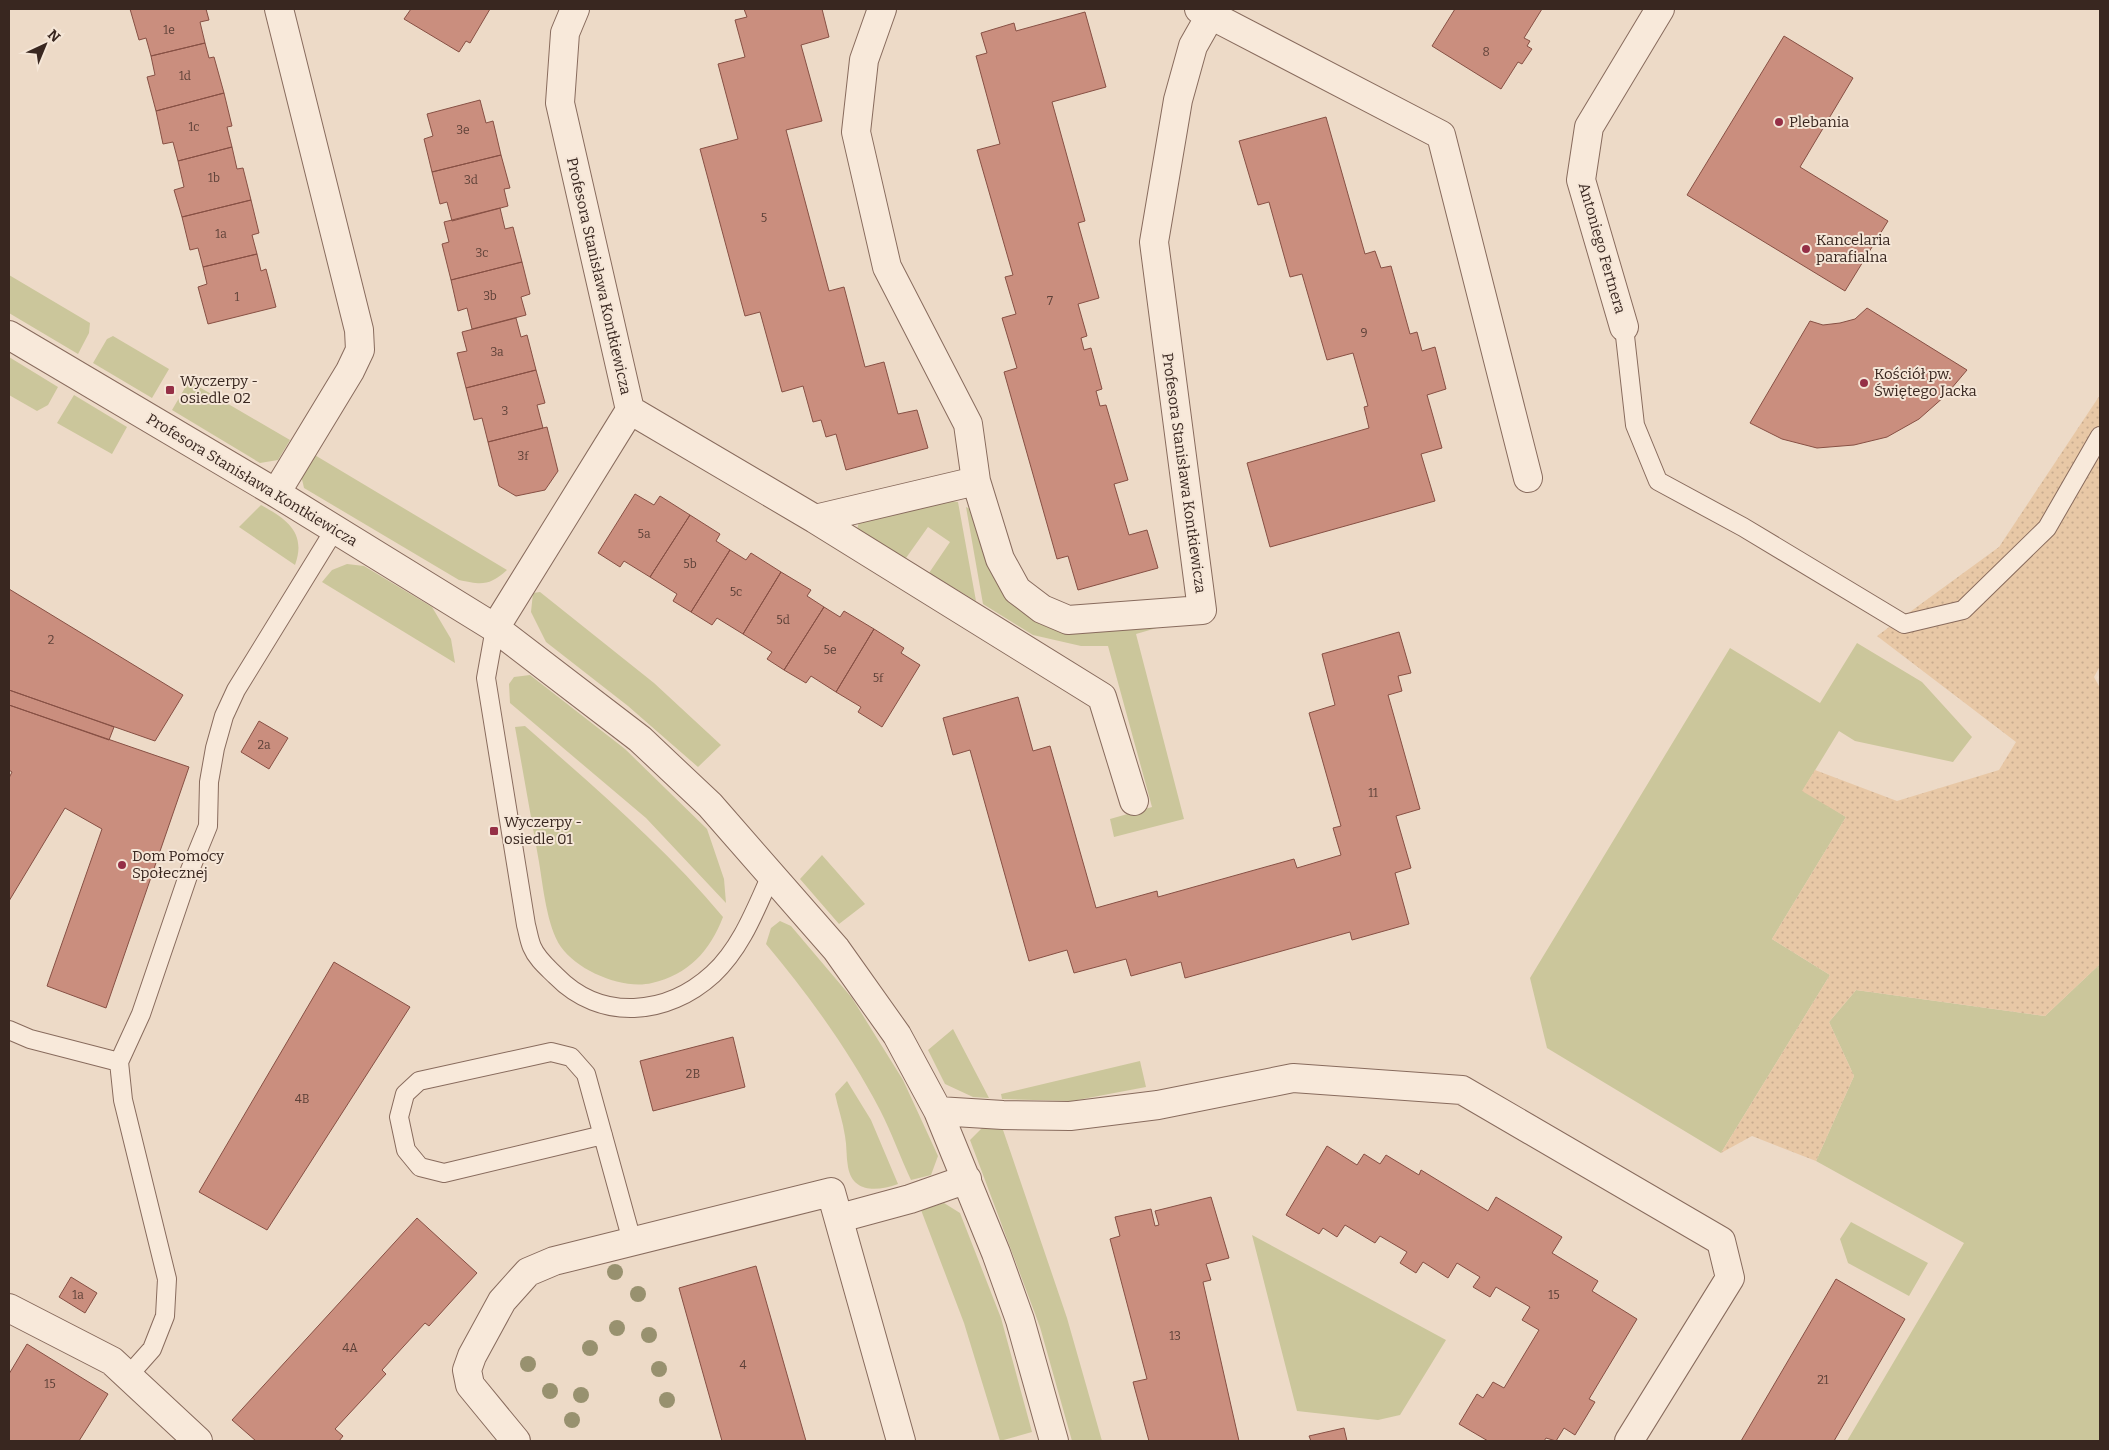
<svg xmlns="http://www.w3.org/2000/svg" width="2109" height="1450" font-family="Bitter,serif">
	<defs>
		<pattern id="sand-dots" width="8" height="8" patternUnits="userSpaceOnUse" patternTransform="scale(1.25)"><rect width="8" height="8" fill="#e8c8a6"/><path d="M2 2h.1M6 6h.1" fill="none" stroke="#c8ac8f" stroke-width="1.8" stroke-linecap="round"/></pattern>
	</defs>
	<rect width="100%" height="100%" fill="#eddac7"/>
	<path fill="#cbc69b" d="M9 275 90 323 89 333 78 354 9 313Z
		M113 336 169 369 152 398 93 363 107 339Z
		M9 357 58 387 48 405 37 411 9 395Z
		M189 381 290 440 278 460 260 463 172 410Z
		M74 395 127 427 112 454 57 423Z
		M313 454 507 570C489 586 482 585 459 580L304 488 301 475Z
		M944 500 958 502 976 601 929 573 950 542 928 527 906 558 857 530 859 521Z
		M261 505C286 519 307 532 295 565L239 527Z
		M966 507 974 511 1006 593 1158 624 1160 627 1136 634 1184 819 1114 837 1110 819 1152 807 1108 646H1081L1033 635 983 604Z
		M347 564 364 566 432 607 451 639 455 663 322 582 332 570Z
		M540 592 654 683 721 745 698 767 628 706 546 642 531 612 533 593Z
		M1857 643 1922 682 1972 737 1953 762 1855 741 1839 731 1803 790 1846 817 1772 939 1830 975 1721 1153 1547 1048 1530 978 1730 648 1820 703Z
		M530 675 625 749 707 829 724 879 726 903 646 818 510 703 509 684 514 677Z
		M525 726C594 787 664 846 723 917 710 951 688 975 652 983 623 990 578 971 561 947 547 927 543 886 539 862 531 817 523 772 515 727Z
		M822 855 865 904 839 924 800 879Z
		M780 921 791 926 852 998 903 1080 938 1156 931 1175 911 1180C900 1157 892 1133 880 1110 850 1052 808 994 766 944L771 928Z
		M2100 964V1441H1847L1964 1243 1816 1161 1854 1076 1829 1022 1856 990 2045 1016Z
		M953 1029 989 1098 973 1097 945 1084 928 1050Z
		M1140 1061 1146 1087 1072 1101 1002 1099 1001 1094Z
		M847 1081 871 1120 898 1184C878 1191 853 1194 848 1167 846 1157 847 1146 845 1136 843 1122 838 1108 835 1094Z
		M985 1125 1002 1127 1067 1318 1102 1441H1072L1040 1327 970 1140Z
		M944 1203 960 1213 1001 1318 1032 1432 1000 1441 964 1323 921 1210Z
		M1851 1222 1928 1263 1909 1296 1848 1263 1840 1239Z
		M1252 1235 1446 1340 1400 1415 1378 1420 1297 1411Z"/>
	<path fill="url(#sand-dots)" d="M2100 395V666L2094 677 2100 688V964L2045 1016 1856 990 1829 1022 1854 1076 1816 1161 1752 1136 1721 1153 1830 975 1772 939 1846 817 1802 791 1815 770 1897 801 1999 770 2016 742 1877 636 1999 547Z"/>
	<path fill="#ca8e7e" stroke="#875044" d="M130 9H206L209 20 200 22 205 43 151 56 146 38 139 40Z
		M411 9H490L470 43 466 41 459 52 404 19Z
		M744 9H822L829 37 801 45 822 121 786 130 829 291 844 287 865 367 884 362 898 414 917 410 928 448 846 470 836 434 826 437 821 420 813 422 803 386 782 392 760 312 745 316 700 149 738 139 718 64 745 57 735 20 747 17Z
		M1455 9H1542L1524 38 1530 41 1527 46 1532 49 1522 64 1518 62 1501 89 1432 46Z
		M1085 12 1106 87 1052 102 1085 221 1078 223 1099 298 1078 304 1087 336 1081 338 1084 350 1091 348 1102 389 1096 391 1100 406 1106 405 1128 480 1114 484 1129 535 1147 530 1158 568 1078 590 1068 556 1057 559 1004 372 1017 368 1002 318 1016 314 1005 277 1013 275 977 150 1000 144 976 56 987 53 981 33 1014 23 1016 31Z
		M1784 36 1853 78 1800 167 1888 221 1845 291 1687 195Z
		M205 43 209 58 214 57 224 93 156 111 147 77 155 75 151 56Z
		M224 93 232 126 227 127 232 147 178 161 173 142 163 144 156 111Z
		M480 100 486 123 493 121 501 155 432 172 424 139 433 136 427 114Z
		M1326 117 1365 254 1375 251 1381 268 1391 266 1410 334 1417 332 1422 351 1435 347 1446 389 1427 395 1442 448 1421 454 1435 501 1270 547 1247 463 1369 428 1364 407 1368 406 1353 353 1327 360 1302 274 1290 277 1269 202 1258 205 1239 141Z
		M232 147 237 169 243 168 251 200 182 217 174 190 184 187 178 161Z
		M501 155 510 188 504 189 508 206 452 221 447 202 440 204 432 172Z
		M251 200 259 233 252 235 257 254 203 267 198 248 190 250 182 217Z
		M500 208 505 229 513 227 522 262 451 280 442 244 449 242 444 222Z
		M257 254 261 271 266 269 276 307 208 324 198 287 207 284 203 267Z
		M522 262 530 294 521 297 526 315 472 329 467 308 458 311 451 280Z
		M1867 308 1967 370 1945 396 1919 419 1887 437 1854 445 1817 448 1782 439 1750 423 1810 321 1823 325 1840 323 1855 319Z
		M516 318 521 337 527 335 536 370 466 388 457 353 467 351 462 332Z
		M536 370 545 403 537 405 543 428 488 442 482 418 474 420 466 388Z
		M547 427 558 471 545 490 516 496 499 486 488 442Z
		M635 494 654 505 660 496 690 515 650 577 624 561 620 567 598 553Z
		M690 515 720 534 716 541 730 550 691 612 673 601 677 594 650 577Z
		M730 550 746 560 751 553 781 572 743 634 717 618 712 625 691 612Z
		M781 572 811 590 807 596 824 607 784 670 767 659 772 652 743 634Z
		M9 589 183 695 155 741 9 690Z
		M824 607 840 617 844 611 874 629 836 692 811 676 806 683 784 670Z
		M874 629 904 648 901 653 920 665 882 727 858 712 861 707 836 692Z
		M1399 632 1411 673 1398 676 1402 691 1388 695 1420 809 1396 816 1411 868 1395 873 1409 924 1352 940 1350 932 1185 978 1181 962 1131 976 1126 959 1074 973 1067 950 1029 961 970 750 953 755 943 718 1018 697 1033 751 1050 746 1096 908 1157 891 1158 897 1294 859 1297 868 1341 855 1333 828 1341 826 1309 713 1335 705 1322 654Z
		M9 690 114 727 109 740 9 705Z
		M9 705 189 767 106 1008 47 986 102 829 65 808 9 901V778L12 772 9 770Z
		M259 721 288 738 269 769 241 752Z
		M334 962 410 1007 267 1230 199 1192Z
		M733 1037 745 1087 653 1111 640 1061Z
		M1327 1146 1357 1165 1364 1154 1380 1164 1386 1155 1419 1175 1421 1170 1488 1211 1496 1197 1562 1237 1552 1253 1598 1281 1592 1291 1637 1319 1589 1399 1595 1402 1575 1435 1564 1428 1556 1441 1546 1438 1544 1441H1488L1459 1424 1477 1394 1483 1398 1493 1382 1504 1388 1539 1330 1522 1320 1530 1307 1496 1287 1490 1297 1473 1287 1480 1277 1457 1263 1448 1278 1423 1262 1416 1273 1400 1263 1407 1252 1380 1236 1375 1243 1345 1225 1337 1237 1323 1228 1319 1234 1286 1215Z
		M1211 1197 1229 1258 1206 1264 1211 1280 1203 1282 1239 1441H1149L1133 1382 1147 1379 1110 1239 1120 1236 1115 1217 1151 1209 1155 1226 1159 1225 1155 1211Z
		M417 1218 477 1273 429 1326 425 1323 382 1370 386 1374 335 1429 343 1436 339 1441H256L232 1420Z
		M756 1266 806 1441H722L679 1288Z
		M71 1277 97 1293 85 1313 59 1297Z
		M1836 1279 1905 1319 1834 1441H1741Z
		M27 1344 108 1394 79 1441H9V1374Z
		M1344 1428 1347 1441H1311L1309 1436Z"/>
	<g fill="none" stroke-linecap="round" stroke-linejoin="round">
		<g stroke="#886b5d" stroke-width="20">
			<path id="service" d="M1624 327 1635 425 1658 481 1743 527 1904 624 1963 610 2047 528 2100 436
				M495 628 486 678 526 925C528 932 529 940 532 947 537 959 547 967 556 976 601 1022 667 1016 713 974 742 947 756 908 772 873
				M9 1030 30 1039 119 1062 123 1100 167 1279 165 1316 152 1349 128 1376
				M119 1062 141 1014 190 870 208 826 209 782 215 748 224 716 236 690 335 529
				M603 1135 444 1173 420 1167 406 1150 399 1117 405 1094 419 1081 551 1052 571 1057 586 1074 632 1241"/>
		</g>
		<g stroke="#886b5d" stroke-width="30">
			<path id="minor" d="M882 9 864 60 856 132 887 267 968 424 976 481 1000 559 1017 590 1042 609 1068 620 1202 610 1154 242 1178 100 1193 46 1210 16
				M1199 9 1441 135 1528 478
				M1624 327 1581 180 1589 127 1660 9
				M9 335 276 493 495 628 640 739 710 805 836 949 897 1035 938 1111 996 1253 1020 1320 1054 1441
				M630 410 815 519 1102 697 1134 801
				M276 493 350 371 360 350 359 330 279 9
				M815 519 976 481
				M495 628 630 410 560 103 565 33 575 9
				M938 1111 1003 1115 1070 1116 1158 1105 1293 1078 1462 1090 1721 1241 1730 1278 1629 1441
				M840 1218 910 1199 967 1179
				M9 1308 112 1361 198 1441
				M516 1441 470 1385 467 1370 472 1356 502 1301 528 1272 554 1261 831 1192 901 1441"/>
		</g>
		<use href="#service" stroke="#f8e9da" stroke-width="18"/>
		<use href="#minor" stroke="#f8e9da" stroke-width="28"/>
	</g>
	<g fill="#98916f">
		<circle cx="615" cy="1272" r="8"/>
		<circle cx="638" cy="1294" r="8"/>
		<circle cx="617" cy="1328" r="8"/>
		<circle cx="649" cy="1335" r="8"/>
		<circle cx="590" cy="1348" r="8"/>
		<circle cx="528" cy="1364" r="8"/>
		<circle cx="659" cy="1369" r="8"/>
		<circle cx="550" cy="1391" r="8"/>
		<circle cx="581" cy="1395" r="8"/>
		<circle cx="667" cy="1400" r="8"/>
		<circle cx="572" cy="1420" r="8"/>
	</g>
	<g fill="#952f46" stroke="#f5e6d7" stroke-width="2">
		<circle cx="1779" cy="122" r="5"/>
		<circle cx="1806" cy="249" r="5"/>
		<circle cx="1864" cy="383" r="5"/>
		<rect x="165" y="385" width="10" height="10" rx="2.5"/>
		<rect x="489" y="826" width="10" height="10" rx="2.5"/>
		<circle cx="122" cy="865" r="5"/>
	</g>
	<g text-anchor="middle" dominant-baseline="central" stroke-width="4" stroke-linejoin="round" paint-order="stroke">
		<g font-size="12" fill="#5d4138">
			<text x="169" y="30">1e</text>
			<text x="1486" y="52">8</text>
			<text x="185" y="76">1d</text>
			<text x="194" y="127">1c</text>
			<text x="463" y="130">3e</text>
			<text x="214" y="178">1b</text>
			<text x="471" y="180">3d</text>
			<text x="764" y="218">5</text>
			<text x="221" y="234">1a</text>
			<text x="482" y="253">3c</text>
			<text x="490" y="296">3b</text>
			<text x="237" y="297">1</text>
			<text x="1050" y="301">7</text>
			<text x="1364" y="333">9</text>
			<text x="497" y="352">3a</text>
			<text x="505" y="411">3</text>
			<text x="523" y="456">3f</text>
			<text x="644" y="534">5a</text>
			<text x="690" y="564">5b</text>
			<text x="736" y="592">5c</text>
			<text x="783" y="620">5d</text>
			<text x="51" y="640">2</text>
			<text x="830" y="650">5e</text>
			<text x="878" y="678">5f</text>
			<text x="264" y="745">2a</text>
			<text x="1373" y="793">11</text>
			<text x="693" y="1074">2B</text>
			<text x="302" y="1099">4B</text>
			<text x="78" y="1295">1a</text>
			<text x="1554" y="1295">15</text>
			<text x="1175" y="1336">13</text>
			<text x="350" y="1348">4A</text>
			<text x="743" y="1365">4</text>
			<text x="1823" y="1380">21</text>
			<text x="50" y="1384">15</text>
		</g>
		<g font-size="15" fill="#392720" stroke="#f5e6d7" text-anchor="start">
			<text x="1789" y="122">Plebania</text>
			<text x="1816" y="240">Kancelaria<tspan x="1816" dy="17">parafialna</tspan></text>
			<text x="1874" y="374">Kościół pw.<tspan x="1874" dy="17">Świętego Jacka</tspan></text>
			<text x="180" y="381">Wyczerpy -<tspan x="180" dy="17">osiedle 02</tspan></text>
			<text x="504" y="822">Wyczerpy -<tspan x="504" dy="17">osiedle 01</tspan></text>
			<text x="132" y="856">Dom Pomocy<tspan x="132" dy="17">Społecznej</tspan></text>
		</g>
		<g font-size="15" fill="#392720" stroke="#f5e6d7">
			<text transform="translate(1602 248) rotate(74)">Antoniego Fertnera</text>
			<text transform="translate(599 276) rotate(77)">Profesora Stanisława Kontkiewicza</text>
			<text transform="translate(1184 473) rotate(82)">Profesora Stanisława Kontkiewicza</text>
			<text transform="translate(252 480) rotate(31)">Profesora Stanisława Kontkiewicza</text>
		</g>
	</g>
	<rect width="2109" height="1450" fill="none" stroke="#392720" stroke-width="20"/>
	<g transform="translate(45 45) rotate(44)" stroke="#f5e6d7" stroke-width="4" paint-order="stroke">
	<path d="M0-4L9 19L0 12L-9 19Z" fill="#392720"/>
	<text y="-8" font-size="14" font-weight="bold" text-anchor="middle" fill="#392720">N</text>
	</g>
</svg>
